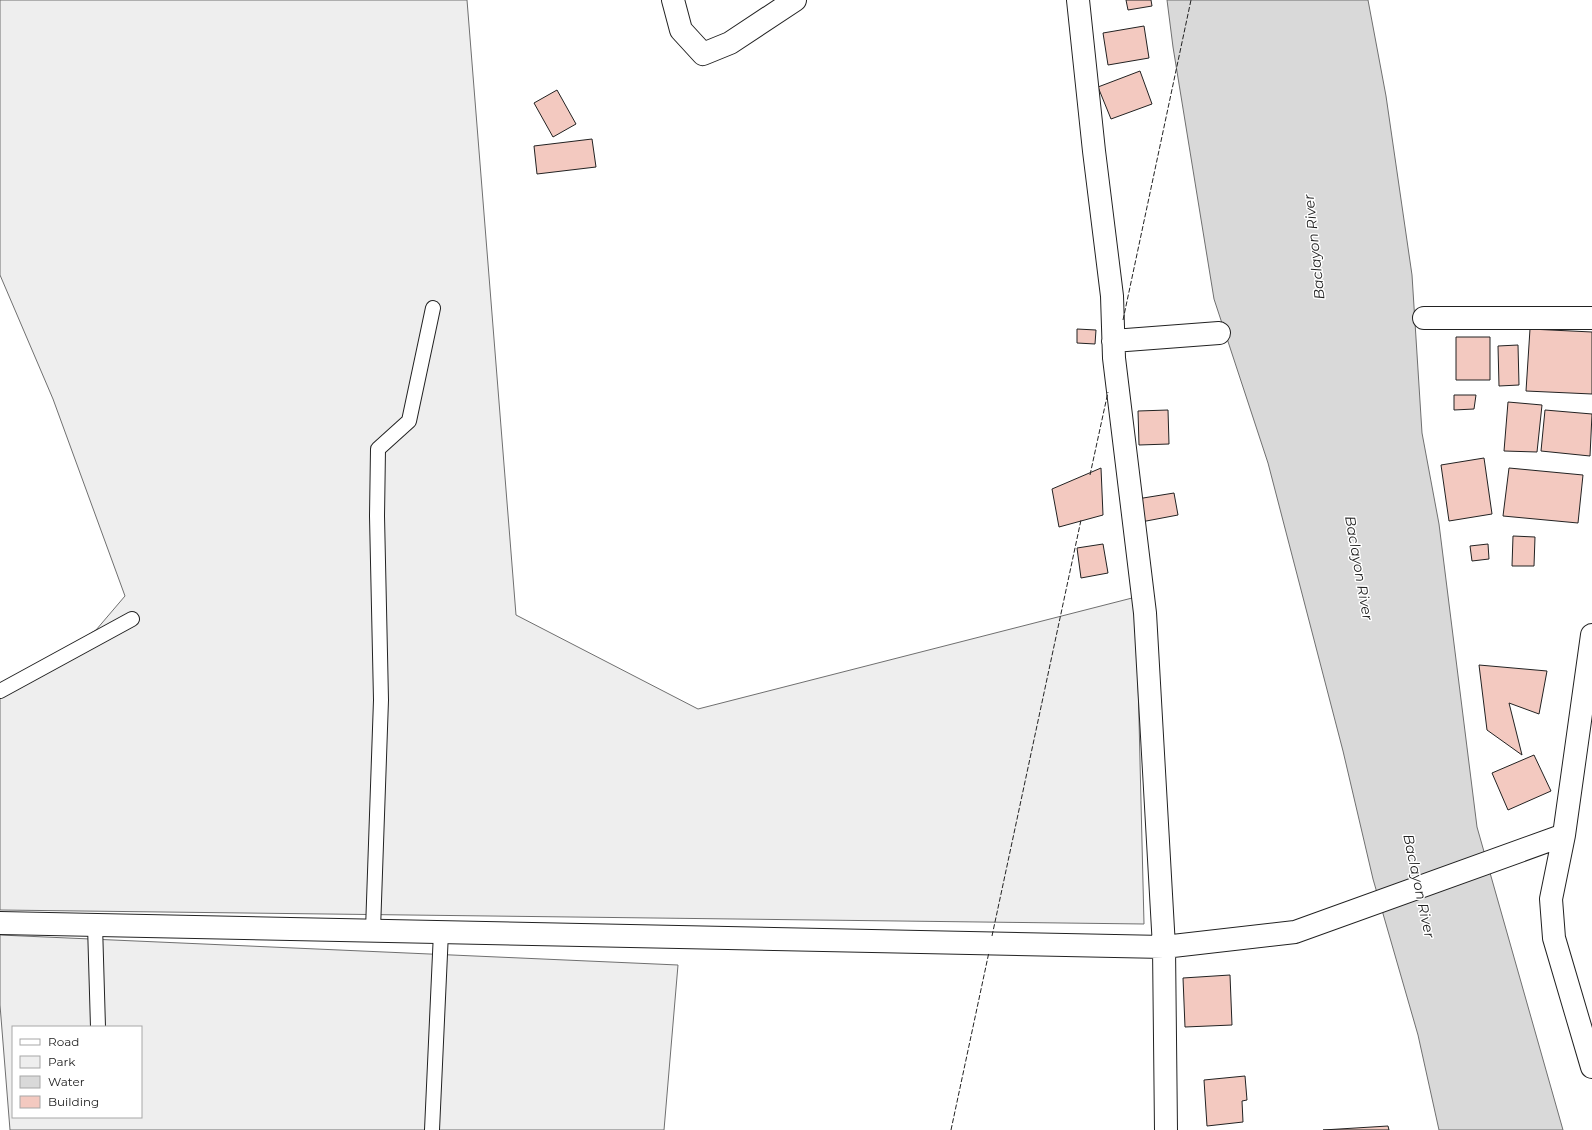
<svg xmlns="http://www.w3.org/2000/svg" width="1592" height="1130" font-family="Montserrat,sans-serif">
	<rect width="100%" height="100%" fill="#fff"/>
	<path fill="#eee" stroke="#6f6f6f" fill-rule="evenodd" d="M0 0H467L516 615 698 709 1136 597 1144 924 0 910V688L27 674 96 630 125 596 53 399 0 275Z
		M0 935 678 965 664 1130H10L0 1005ZM13 1027H141V1117H13Z"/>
	<path fill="#d9d9d9" stroke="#6f6f6f" d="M1167 0H1368L1386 96 1412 275 1422 433 1439 524 1477 827 1563 1130H1439L1418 1035 1373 879 1343 751 1268 463 1214 299 1173 47Z"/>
	<path fill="#f3c9c0" stroke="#222" d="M1126 0H1151L1152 6 1128 10Z
		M1144 26 1149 58 1108 65 1103 33Z
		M1140 71 1152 104 1111 119 1098 87Z
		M557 90 576 124 553 137 534 103Z
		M592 139 596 167 537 174 534 146Z
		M1077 329 1096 330 1095 344 1077 343Z
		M1530 329 1592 332V394L1526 391Z
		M1456 337H1490V380H1456Z
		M1518 345 1519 385 1499 386 1498 346Z
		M1454 395H1476L1474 409 1454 410Z
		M1508 402 1542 405 1537 452 1504 451Z
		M1168 410 1169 444 1139 445 1138 411Z
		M1545 410 1592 414 1590 456 1541 451Z
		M1484 458 1492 514 1449 521 1441 465Z
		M1101 468 1103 515 1059 527 1052 489Z
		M1509 468 1583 475 1578 523 1503 516Z
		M1174 493 1178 515 1141 522 1137 499Z
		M1513 536 1535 537 1534 566H1512Z
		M1103 544 1108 573 1081 578 1077 548Z
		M1488 544 1489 559 1472 561 1470 546Z
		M1479 665 1547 671 1539 714 1509 703 1522 755 1487 730Z
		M1534 755 1551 791 1508 810 1492 773Z
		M1230 975 1232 1025 1185 1027 1183 978Z
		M1245 1076 1247 1100 1242 1101 1243 1122 1207 1126 1204 1080Z
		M1388 1126 1389 1130H1323Z"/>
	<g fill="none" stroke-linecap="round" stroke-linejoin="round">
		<g stroke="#222" stroke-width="16">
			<path id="service" d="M0 691 132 619
				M95 925 98 1027
				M373 930 381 700 377 516 378 449 409 421 433 308
				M432 1130 441 932"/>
		</g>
		<g stroke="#222" stroke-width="24">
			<path id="minor" d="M673 0 681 30 703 54 730 43 795 0
				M1078 0 1094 151 1112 296 1114 358 1145 613 1164 947 1166 1130
				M1424 318H1592
				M1113 341 1219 333
				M1592 635 1564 835 1551 899 1554 938 1592 1067
				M0 923 1164 947 1295 932 1564 835"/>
		</g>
		<use href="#service" stroke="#fff" stroke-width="14"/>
		<use href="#minor" stroke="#fff" stroke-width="22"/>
		<path stroke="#222" stroke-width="1" stroke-dasharray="5 2" stroke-linecap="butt" d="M1123 320 1191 0
			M1090 475 1108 392
			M992 936 1081 520
			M951 1130 989 952"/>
	</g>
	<g text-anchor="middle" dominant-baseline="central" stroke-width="3" stroke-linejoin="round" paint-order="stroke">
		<g font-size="14" font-style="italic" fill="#222" stroke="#fff">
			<text transform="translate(1314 247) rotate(-96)">Baclayon River</text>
			<text transform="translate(1359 568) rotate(80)">Baclayon River</text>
			<text transform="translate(1419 886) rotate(78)">Baclayon River</text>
		</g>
	</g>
	<rect x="12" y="1026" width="130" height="92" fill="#ffffff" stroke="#a7a7a7"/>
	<rect x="20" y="1039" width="20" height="6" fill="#ffffff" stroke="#a7a7a7"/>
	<text x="48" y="1046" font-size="12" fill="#222222">Road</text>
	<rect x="20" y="1056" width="20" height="12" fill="#eeeeee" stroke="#a7a7a7"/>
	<text x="48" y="1066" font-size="12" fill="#222222">Park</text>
	<rect x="20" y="1076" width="20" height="12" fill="#d9d9d9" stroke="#a7a7a7"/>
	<text x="48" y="1086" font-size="12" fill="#222222">Water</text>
	<rect x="20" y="1096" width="20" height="12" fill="#f3c9c0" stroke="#a7a7a7"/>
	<text x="48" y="1106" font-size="12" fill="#222222">Building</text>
</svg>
